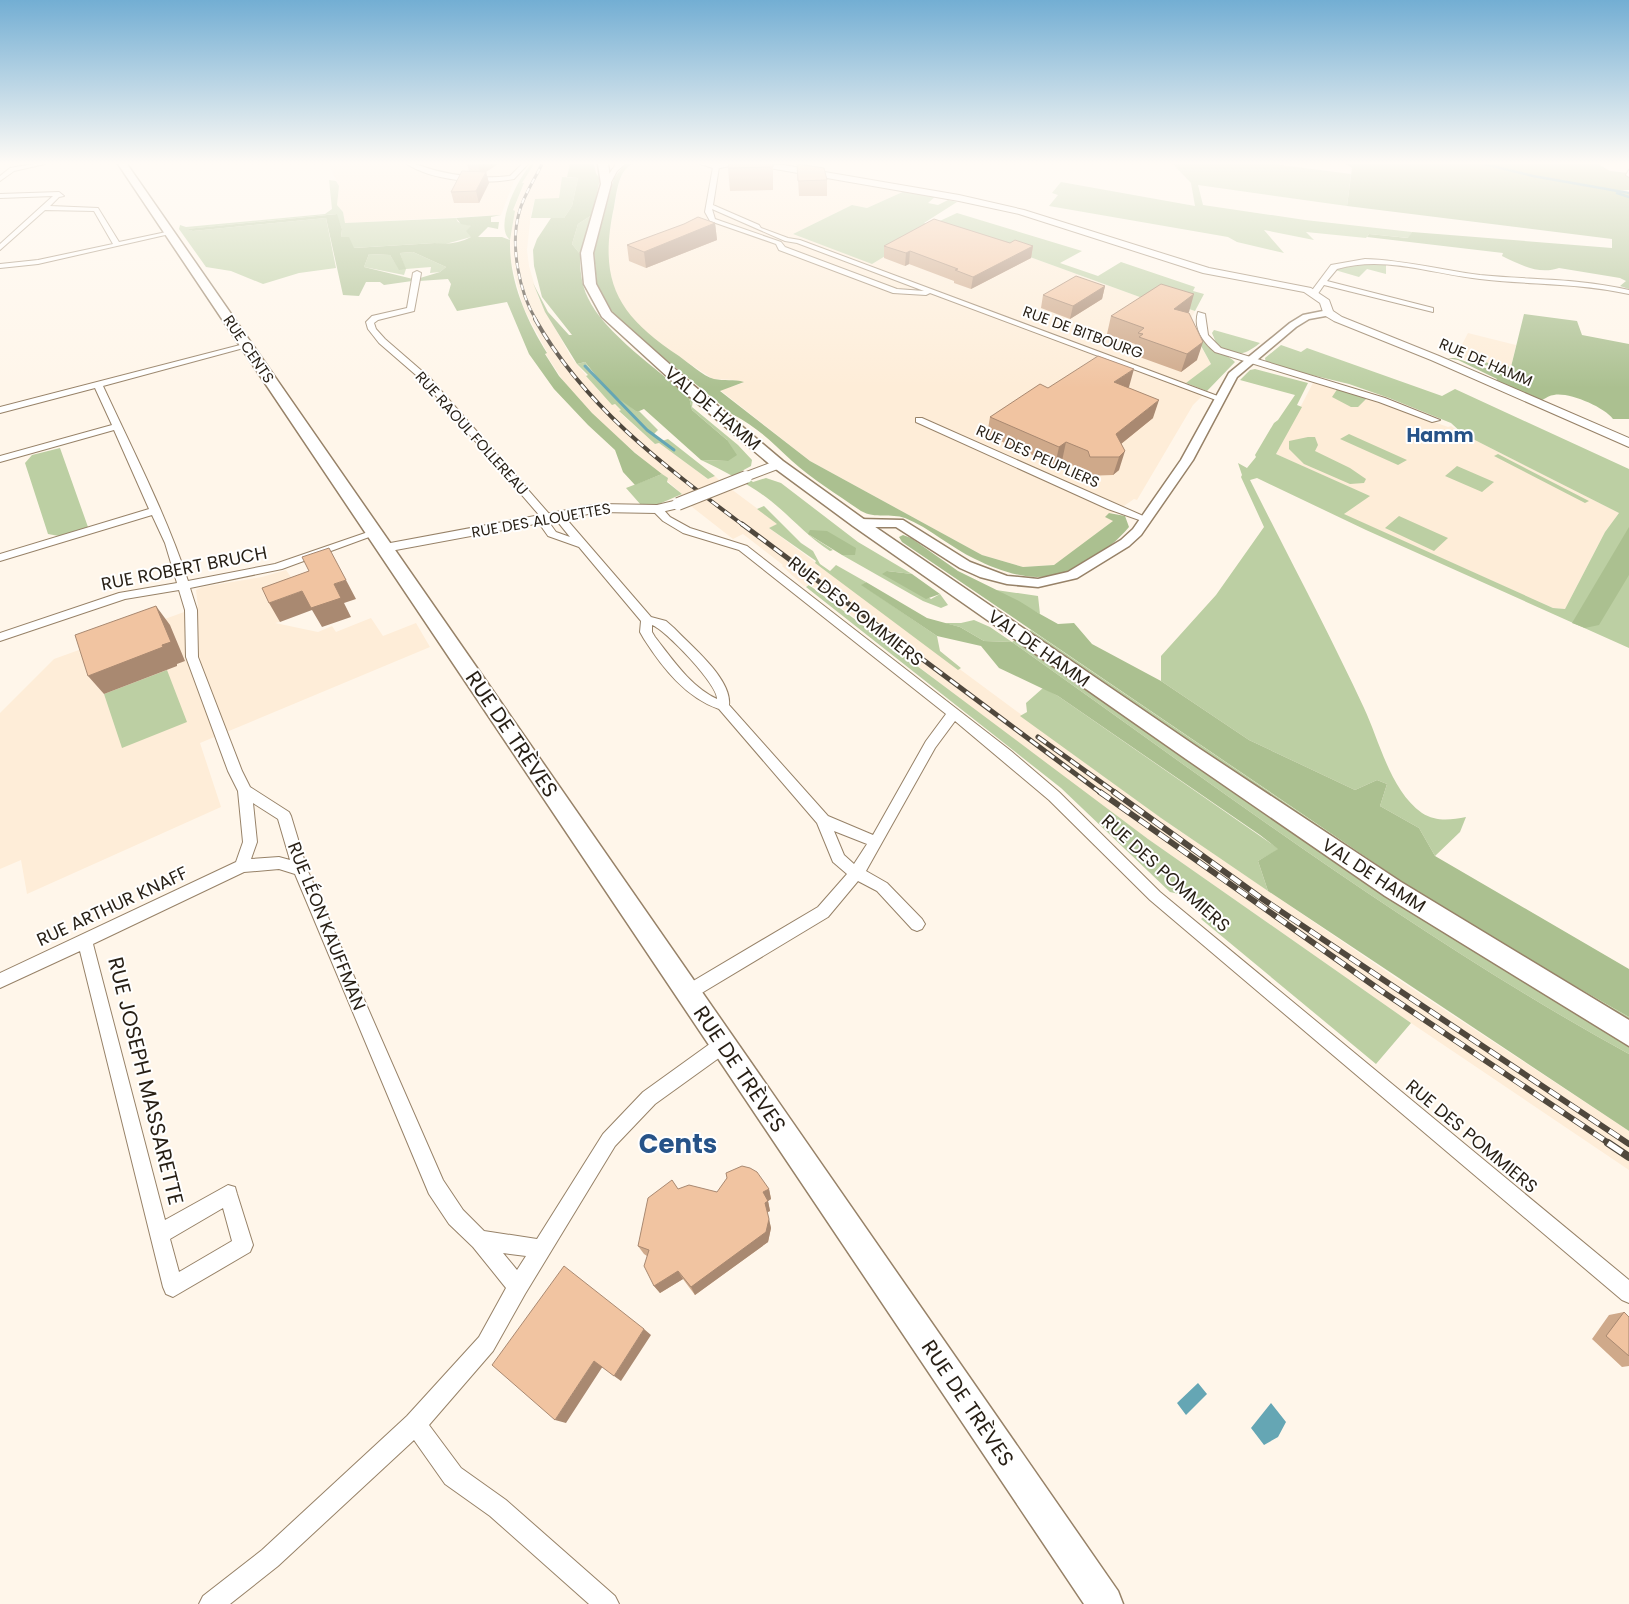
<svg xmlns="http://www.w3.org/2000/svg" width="1629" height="1604" font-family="Poppins,sans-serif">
	<rect width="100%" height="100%" fill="#fff6ea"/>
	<path fill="#feedd8" d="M328 164H520L508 181H514L501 215 345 223 343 212 337 205 339 186Z
		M534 164H570L567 177H562L559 199H535L531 213 527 250 529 266 538 297 571 357 599 391 621 410 619 412 655 444 659 443 708 479 715 476 719 480 778 524 769 528 1161 818 1396 978 1629 1131V1170L1411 1023 1148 839 1053 770 815 587 804 586 782 566 783 565 743 534 733 539 678 496 682 494 598 420 564 382 545 353 547 352 523 307 511 261 510 240 515 211H513L524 184 522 183Z
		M633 164H697L706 171 736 167 775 170 907 190 867 208 852 205 793 234 863 260 920 235 1008 249 1148 300 1153 297 1195 311 1188 324 1211 364 1187 383 1207 391 1193 405 1137 500 1134 499 1114 513H1109L1113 521 1085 543 1054 565 1023 567 982 555 810 461 720 390 743 383 735 380 713 379 670 351 634 322 618 299 611 283 607 243 620 179 627 167Z
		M1468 333 1516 345 1511 367 1455 358Z
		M1315 379 1448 427 1451 426 1463 434 1619 513 1605 532 1565 609 1553 608 1343 514 1369 496 1276 454Z
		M286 570 304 596 273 607 280 622 275 623 318 632 332 626 336 632 371 618 383 636 416 623 430 647 200 743 221 807 27 894 21 860 0 869V713L54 659 198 607 196 590 202 587 262 577Z"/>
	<path fill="#bccfa3" d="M531 164H534L522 183H524L513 210 515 211 510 240C493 226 519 177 531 164Z
		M1173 164H1274L1351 174 1347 206 1198 185 1203 205 1305 220 1412 232 1409 238 1369 234 1366 238 1306 232 1314 240 1264 230 1284 253 1237 242 1228 237 1049 206 1058 195 1052 193 1061 182 1195 206 1191 183Z
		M562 177 578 178 572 206 564 218H531L535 199 559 198Z
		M329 180 336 181 339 186 337 205 343 212 345 223 456 218 458 222 472 226 471 237 442 245 435 243 353 248 341 237 342 229 336 214 187 229 193 231 326 218 336 268 299 273 263 284 231 271 206 267 179 229 180 225 186 227 325 214 332 209Z
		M907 190 937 195 928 203 938 205 948 200 957 202 924 223 931 225 957 213 1082 251 1060 263 1098 276 1121 262 1195 287 1193 291 1204 294 1195 311 1153 297 1148 300 1008 249 920 235 872 264 793 234 852 205 867 208Z
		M592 215 580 254 572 244 578 224Z
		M413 252 446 267 440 272 430 273 431 267 406 269 404 275 364 267 369 254 390 255 399 269 405 268 400 253Z
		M1373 263 1386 265V274L1367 269 1359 277 1335 270 1352 264Z
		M1214 330 1260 343C1245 355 1234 359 1217 345L1212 333Z
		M1194 333H1199C1212 356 1220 348 1235 362L1207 391 1186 383 1211 364Z
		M1281 345 1301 352 1307 348 1442 396 1455 389 1629 469V648L1366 530 1257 478 1250 480C1288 556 1328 631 1364 708 1380 742 1390 790 1422 813 1436 822 1451 820 1466 817L1460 832 1435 856 1419 828 1380 806 1387 784 1377 780 1355 790 1249 740 1161 681V656L1216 595 1264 527 1241 477 1242 475 1238 463 1247 468 1256 457 1255 455 1274 423 1278 420 1295 395 1240 380 1250 370 1255 369 1308 383 1297 405 1302 407 1276 454 1370 496 1344 514 1553 608 1565 609 1605 532 1619 513 1463 434 1451 423 1389 398 1349 384 1266 364 1265 358Z
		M585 362 599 381 637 412 639 411 658 430 654 434 662 441 668 439 715 476 708 479 659 443 655 444 619 411 621 410 615 404 612 405 586 376 588 375 577 364Z
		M1338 388 1368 397 1358 407H1351L1332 397Z
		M689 397 693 400 692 407 738 445 752 460 751 466 740 472 753 482 766 478 781 483 858 542 912 574 887 571 931 599 940 594 948 605 941 608 923 601 842 555H855L808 534 833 550 830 551C808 537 791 517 771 501 749 484 726 472 701 460L728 461 727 440 692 410Z
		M1349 434 1407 460 1398 465 1340 439Z
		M1308 437H1315L1318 445 1315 451 1350 468 1366 479 1364 483 1350 484 1304 464 1289 449V441Z
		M60 448 88 527 59 536 48 534 25 463 32 455Z
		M1498 454 1589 501 1585 503 1494 456Z
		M1457 466 1494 482 1482 492 1445 476Z
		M662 474 668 478 667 482 682 494 659 504 641 505 626 488Z
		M764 506 801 543 813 551 820 564 830 571 836 565 866 582 862 585 937 636 940 651 961 668 958 670 815 563 816 561 769 528 777 524 757 509Z
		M1399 516 1448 538 1434 551 1385 528Z
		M809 585 1148 839 1411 1023 1376 1064 1201 919 1209 912 1188 896 1170 892 1061 788 806 587Z
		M996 590 1038 596 1040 614Z
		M974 620 990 627 1012 642 1031 630 1454 917 1629 1017V1054C1412 935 1214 785 1012 642L984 641 960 627 944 623H961Z
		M167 670 187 722 122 748 104 694Z
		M1043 688 1058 696 1279 849 1258 861 1268 891 1161 818 1020 716 1027 712 1026 703Z"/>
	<path fill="#abc090" d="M570 164H594L596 173 600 179 592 215 578 224 572 244 580 254C580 269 581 284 588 298 604 333 660 371 689 397L692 410 727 440 737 455 728 461 701 460 644 409 637 412 608 391 585 362 577 364 545 312 533 283 548 312 569 335H572L542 297 534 266 533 250 537 239 551 218H564L572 206 578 178 567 177Z
		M625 164H633C618 170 617 192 614 207 598 281 617 315 679 356 689 363 703 376 714 379 724 381 734 379 744 382L720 391 810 461 982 555 1023 567 1054 565 1113 521 1105 517 1109 513 1125 516 1129 527C1108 552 1071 577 1037 577 1017 577 993 568 975 559 951 548 930 528 905 518 891 513 875 519 861 511 838 495 813 480 792 461 772 442 757 427 732 414L624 325 613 313 597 284 594 253 614 178Z
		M1346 164H1598L1610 171 1629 173V190L1615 191 1629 194V289L1620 286 1626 281 1620 278 1559 268C1539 275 1521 265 1502 256L1503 253 1367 237 1369 234 1408 238 1412 232 1612 248V239L1347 206 1352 168Z
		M337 214 342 229 341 237H349L354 248 435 243C447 245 460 243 471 237L466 231 471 226 461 224 456 218 501 215 491 217V222H499L498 229 488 227 478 237H502L510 240C509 281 526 319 547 353L545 354 559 376 592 413 635 453 662 474 635 485 623 472 615 450 588 425 554 389 529 354 507 302 457 311 448 295 451 284 448 279 419 281 420 278 440 272 446 267 413 252 400 253 406 269 399 270 390 255 369 254 364 267 413 279 412 281 384 285 380 282H366L359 296 343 295 326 218 193 231 186 229Z
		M1524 314 1577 321 1582 335 1629 344V419H1613C1604 407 1569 392 1554 395 1550 395 1546 398 1542 400L1496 381 1497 379 1458 360 1447 358H1455L1513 377 1506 371 1478 363V361L1511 367Z
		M1629 527V575L1599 625 1585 628 1572 623Z
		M810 530 827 531 856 548 855 555H842L808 534Z
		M903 535 911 538 958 571 1019 601 1040 614 1058 624 1074 623 1092 644 1161 681 1249 740 1355 790 1377 780 1387 784 1380 806 1419 828 1435 856 1629 969V1017L1454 917 902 542 899 537Z
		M887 571 912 574 940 594 926 599 882 574Z
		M866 582 927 618 960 627 984 641 1012 642C1214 785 1412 935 1629 1054V1131L1268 891 1258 861 1278 849 1260 835 1058 696 999 668 981 646 937 636 861 585Z"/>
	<path fill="#65a6b4" d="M1198 1383 1207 1394 1186 1415 1177 1403Z
		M1271 1403 1286 1422 1278 1437 1264 1445 1251 1428Z"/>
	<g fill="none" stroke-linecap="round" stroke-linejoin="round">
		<path stroke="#65a6b4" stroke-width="2.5" d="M1484 164 1533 176 1629 193
			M1617 193 1629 197"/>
		<path stroke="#65a6b4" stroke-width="3" d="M585 366 647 430 674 450"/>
		<g stroke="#978268" stroke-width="2">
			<path id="minor" d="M33 164H45L14 171 0 181V176L10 168Z
				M407 164H415C446 175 476 180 510 176L522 164H528L514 179C484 185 432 181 407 164Z
				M716 165 719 167 713 205 759 225 761 228 788 238 800 240 1223 398 1216 400 930 293 926 295 893 293 779 250 776 244 710 221 705 212 713 167ZM712 209 785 241 797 243 924 291 897 289 785 247 781 242 715 219Z
				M1629 170V177L1626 175Z
				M59 192 64 196 59 197 50 206 98 208 119 242 171 231 174 233 38 264 0 268V264L38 260 113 244 94 211 45 210 0 250V244L53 196 0 198V194Z
				M1365 259C1404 260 1441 270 1480 275 1530 280 1579 278 1629 290V294C1580 283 1530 285 1480 279 1433 274 1384 255 1337 269L1327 281 1433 308V312L1324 285 1317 295 1310 293 1331 265Z
				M417 271 421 273 414 311 378 320 374 323 376 329 385 339 430 378 551 516 552 518 548 521 556 532 570 537 553 516 558 513 562 514 651 617 666 621 674 628C692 647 732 679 729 705L828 816 873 835 926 741 946 714 739 550 683 533 663 521 655 513V509H663L670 517 690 528 747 546 1011 751 1059 792 1160 892 1629 1280V1303L1622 1300 1150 900 1049 800 955 721 935 748 866 871 887 883 922 919 925 924 922 929 917 931 912 929 877 891 858 881 828 917 695 997 689 999 683 997 681 992 683 987 818 907 847 874 833 862 817 823 719 709C686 698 662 667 644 639L640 632 641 621 579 547 548 536 536 519 540 516 424 382 379 343 368 329 366 322 372 316 407 308 413 273ZM652 625C665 629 719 686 717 699 690 686 673 660 655 637L652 632ZM834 831 867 844 854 864 844 855Z
				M1198 312 1205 314 1208 335 1221 348 1385 398 1440 420 1432 422 1379 402 1215 352C1203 342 1193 329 1198 312Z
				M244 344 251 346 103 386C133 451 166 514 188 581L275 564 371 531 375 530 380 533 282 569 190 588 197 610 198 657 242 771 250 787 289 812 291 816 307 869 443 1180 463 1210 484 1231 537 1239 603 1134 643 1092 718 1038 724 1036 730 1038 732 1044 730 1050 655 1104 615 1146 525 1294 493 1351 429 1425 461 1468 506 1500 615 1596 619 1604H589L490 1516 445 1484 414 1440 278 1566 230 1604H199L203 1596 262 1550 407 1416 479 1337 506 1288 473 1247 449 1224 429 1194 295 874 279 869 244 872 93 944 165 1220 228 1185 235 1187 237 1194 253 1245 250 1252 173 1297 166 1294 163 1287 80 951 0 988V973L236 862 243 842 238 791 228 771 186 657 185 610 179 590 125 599 0 641V633L119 593 177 583 165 543 152 515 0 561V554L149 509 114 430 0 462V456L112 425 95 388 0 413V407ZM253 803 278 819 290 860 279 857 251 859 257 842ZM223 1208 232 1241 179 1272 170 1239ZM503 1253 526 1256 517 1270Z
				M916 418H922L1150 519 1145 522 1108 509 916 422Z"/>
		</g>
		<g stroke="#978268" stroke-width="3">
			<path id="tertiary" d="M1328 310 1333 313 1331 315 1309 319 1296 327 1237 377 1193 460 1141 535 1129 546 1077 578 1038 587 1007 584 980 577 960 568 896 527H859L853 523 859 519 903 520 970 562 1007 576 1038 579 1068 572 1121 540 1133 529 1181 460 1229 373 1290 323 1303 315Z"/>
		</g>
		<g stroke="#978268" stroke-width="2">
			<path id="secondary" d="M616 164H625L617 171 609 186H603L602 184Z
				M700 164H738L716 169Z
				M746 164 784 165 959 195 1024 210 1209 268 1311 288 1329 300 1333 311 1342 317 1439 356 1629 438V447L1431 360 1334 321 1324 315 1320 303 1304 292 1203 273 1019 214 959 201Z
				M778 460 785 464 783 467 746 481 739 477 741 474Z
				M678 500 685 504 683 507 657 513 599 512 385 552 378 548 385 544 599 504 657 505Z"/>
		</g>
		<g stroke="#978268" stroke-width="3">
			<path id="primary" d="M118 164H127L1118 1591 1123 1604H1084Z
				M598 164H608L611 184 593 253 596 284 611 312 693 385 783 461 865 520 1200 749 1401 882 1629 1020V1046L1385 896 1186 759 853 526 773 467 683 391 602 317 584 284 581 253 601 184Z"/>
		</g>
		<use href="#minor" fill="#fff" fill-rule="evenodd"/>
		<use href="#tertiary" fill="#fff" fill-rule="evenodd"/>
		<use href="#secondary" fill="#fff" fill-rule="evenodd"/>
		<use href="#primary" fill="#fff" fill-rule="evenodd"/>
		<g stroke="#50483d" stroke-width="3">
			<path id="rail-far4" d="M536 320C519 292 510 245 519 213 523 196 535 179 542 164"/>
		</g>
		<g stroke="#50483d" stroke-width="4">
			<path id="rail-far3" d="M535 319C585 407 663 465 743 525"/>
		</g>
		<g stroke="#50483d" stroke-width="5">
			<path id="rail-far2" d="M742 524 1101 793
				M1038 737 1116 793"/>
		</g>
		<g stroke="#50483d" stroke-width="6">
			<path id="rail-far1" d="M1100 792 1380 990 1610 1144
				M1114 792 1261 898 1629 1144"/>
		</g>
		<g stroke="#50483d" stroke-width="8">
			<path id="rail" d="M1608 1143 1629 1157"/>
		</g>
		<use href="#rail-far4" stroke="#fff" stroke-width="2" stroke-dasharray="5.5" stroke-linecap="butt"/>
		<use href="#rail-far3" stroke="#fff" stroke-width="2.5" stroke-dasharray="8" stroke-linecap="butt"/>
		<use href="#rail-far2" stroke="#fff" stroke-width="3" stroke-dasharray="10" stroke-linecap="butt"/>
		<use href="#rail-far1" stroke="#fff" stroke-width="4.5" stroke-dasharray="12" stroke-linecap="butt"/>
		<use href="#rail" stroke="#fff" stroke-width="5.5" stroke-dasharray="17" stroke-linecap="butt"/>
		<g stroke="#978268" stroke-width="14" stroke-linecap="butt">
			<path id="secondary-bridge" d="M678 504 746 477"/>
		</g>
		<use href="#secondary-bridge" stroke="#fff" stroke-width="12"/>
	</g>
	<path fill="#cfa98a" d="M467 164H498L486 172 489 183 479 203H454L451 192 469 171Z
		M773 164V190L730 191 728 168Z
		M797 164 827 180V196H799Z
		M715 223 717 240 646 268 629 261 627 245Z
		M1010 243 1033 246 1031 258 971 289 954 283V281L909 264 905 266 884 258V246Z
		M1105 286 1102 299 1070 319 1041 308 1043 295Z
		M1189 312 1187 313 1197 360 1181 372 1134 355 1135 351 1133 350 1135 344 1107 334 1111 316Z
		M1129 387 1128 388 1153 418 1121 444 1119 470 1113 475 1085 476 1083 470 1062 461 1055 465 987 435 990 417 1048 388Z
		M678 1189 717 1192 769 1189 771 1199 768 1201 770 1211 767 1212 771 1228 768 1242 695 1295 683 1279 660 1293 654 1286 647 1256 644 1254 638 1246Z
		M1624 1312 1629 1317V1366L1622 1367 1592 1339 1609 1315Z"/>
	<path fill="#a98971" d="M478 164H498L481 175Z
		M486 172 489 183 479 203 476 191Z
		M715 223 717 240 646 268 644 252Z
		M1033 246 1031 258 971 289 973 277Z
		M910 251 909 264 905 266 906 253Z
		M1105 286 1102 299 1070 319 1073 306Z
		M1194 294 1189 312 1169 326 1174 309Z
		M1203 342 1197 360 1181 372 1187 354Z
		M1134 369 1129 387 1109 400 1114 382Z
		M1159 400 1153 418 1111 452 1116 434Z
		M1066 442 1062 461 1055 465 1059 447Z
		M1125 451 1119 470 1113 475 1119 457Z
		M346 580 356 599 344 603 351 617 322 627 312 610 280 622 269 603 302 591 334 584Z
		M156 606 170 625 185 661 177 664V666L104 694 88 676 162 645Z
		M769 1189 771 1199 768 1201 770 1211 766 1213 763 1192Z
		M769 1219 771 1228 768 1242 695 1295 691 1287Z
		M678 1271 683 1279 660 1293 654 1286Z
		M644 1329 651 1335 621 1381 614 1376Z
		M594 1361 603 1366 566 1423 555 1420Z"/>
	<path fill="#f1c4a1" stroke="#a98971" d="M729 164H773V167L728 168Z
		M797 164 824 168 827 180 798 181Z
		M462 171 486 172 476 191 451 192Z
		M698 217 715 223 644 252 627 245 684 224Z
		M934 219 1010 243 1015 240 1033 246 973 277 955 270 958 269 910 251 906 253 884 246Z
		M1076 276 1105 286 1073 306 1043 295Z
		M1161 284 1194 294 1174 309 1189 313 1203 342 1187 354 1139 337 1143 334 1138 333 1144 328 1111 316Z
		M1098 356 1134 369 1114 382 1159 400 1116 434 1125 451 1119 457H1090L1088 451 1066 442 1059 447 990 417 1040 384 1048 388Z
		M329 548 346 580 334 584 341 598 311 608 302 591 269 603 262 588 309 571 302 557Z
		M156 606 171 642 162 645 163 647 88 676 75 635Z
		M742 1166 750 1168 757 1172 769 1189 763 1192 768 1201 765 1203 769 1219 766 1232 691 1287 678 1271 654 1286 644 1266 649 1250 638 1246 648 1198 672 1180 678 1189 689 1185 717 1192 727 1178 726 1173Z
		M564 1266 644 1329 614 1376 594 1361 555 1420 492 1365Z
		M1624 1312 1629 1317V1356L1606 1336Z"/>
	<linearGradient id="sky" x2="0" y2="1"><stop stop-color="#73aed3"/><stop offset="0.42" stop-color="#fffbf6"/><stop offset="1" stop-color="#fffbf6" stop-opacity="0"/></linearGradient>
	<rect width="1629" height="388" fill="url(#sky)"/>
	<g text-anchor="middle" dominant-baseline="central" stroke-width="4" stroke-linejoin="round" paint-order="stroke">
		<g font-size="15" fill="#271f15" stroke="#fff">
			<text transform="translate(1083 332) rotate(20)">RUE DE BITBOURG</text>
			<text transform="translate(249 349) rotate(56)">RUE CENTS</text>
			<text transform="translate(1486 362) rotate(23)">RUE DE HAMM</text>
			<text transform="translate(472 433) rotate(48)">RUE RAOUL FOLLEREAU</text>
			<text transform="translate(1038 456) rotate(24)">RUE DES PEUPLIERS</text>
			<text transform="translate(541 520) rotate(-10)">RUE DES ALOUETTES</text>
		</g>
		<g font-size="18" fill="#271f15" stroke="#fff">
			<text transform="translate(713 408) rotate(40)">VAL DE HAMM</text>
			<text transform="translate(184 568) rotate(-11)">RUE ROBERT BRUCH</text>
			<text transform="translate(856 611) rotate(38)">RUE DES POMMIERS</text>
			<text transform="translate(1039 648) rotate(35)">VAL DE HAMM</text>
			<text transform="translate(1166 873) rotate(42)">RUE DES POMMIERS</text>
			<text transform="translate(1374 875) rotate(33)">VAL DE HAMM</text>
			<text transform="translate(112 906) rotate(-25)">RUE ARTHUR KNAFF</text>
			<text transform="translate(327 926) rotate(68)">RUE LÉON KAUFFMAN</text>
			<text transform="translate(1472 1136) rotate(40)">RUE DES POMMIERS</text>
		</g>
		<g font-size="19" font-weight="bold" fill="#275388" stroke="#fff">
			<text x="1440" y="435">Hamm</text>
		</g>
		<g font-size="21" fill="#271f15" stroke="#fff">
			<text transform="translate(512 734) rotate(56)">RUE DE TRÈVES</text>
			<text transform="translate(740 1069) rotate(56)">RUE DE TRÈVES</text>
			<text transform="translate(146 1081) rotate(76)">RUE JOSEPH MASSARETTE</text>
			<text transform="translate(968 1403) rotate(56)">RUE DE TRÈVES</text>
		</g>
		<g font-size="26" font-weight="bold" fill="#275388" stroke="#fff">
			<text x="678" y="1144">Cents</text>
		</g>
	</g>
</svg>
